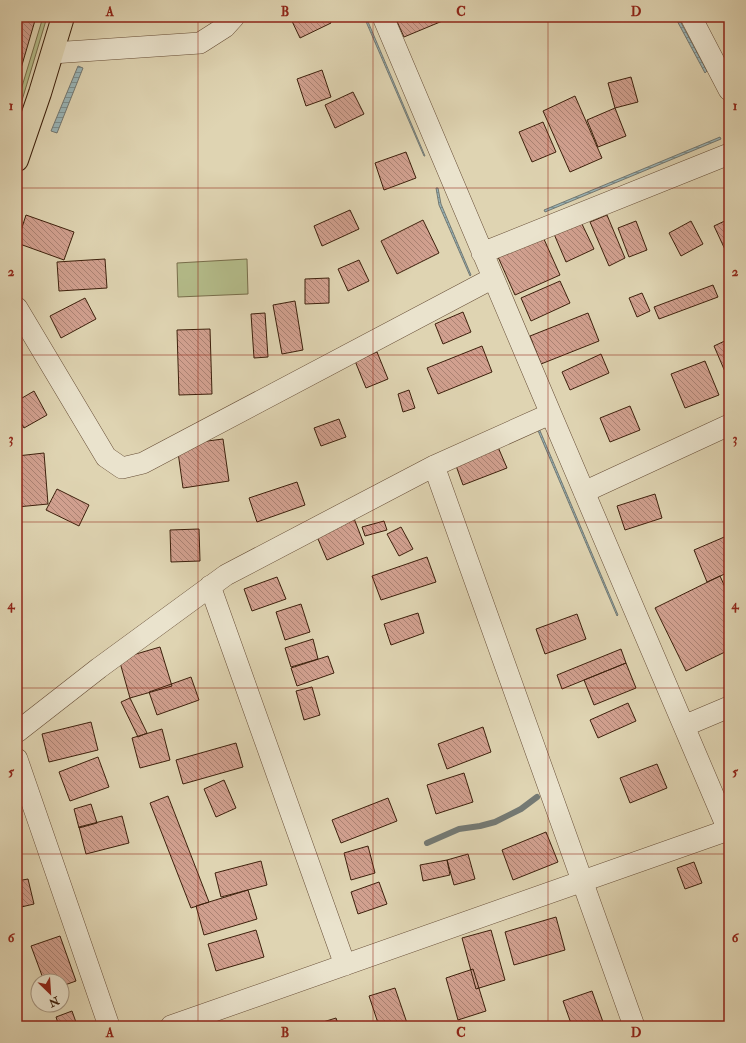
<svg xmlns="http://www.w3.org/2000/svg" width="746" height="1043" font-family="'IM FELL Double Pica',serif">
	<defs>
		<pattern id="water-rules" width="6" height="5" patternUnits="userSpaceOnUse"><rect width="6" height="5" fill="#99b5b8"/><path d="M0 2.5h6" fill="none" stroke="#7e9394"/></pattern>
		<pattern id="building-back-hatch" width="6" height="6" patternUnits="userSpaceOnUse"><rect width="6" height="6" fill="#d1a08f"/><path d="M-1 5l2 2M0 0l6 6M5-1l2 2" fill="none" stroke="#ab8273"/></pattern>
	</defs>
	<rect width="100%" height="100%" fill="#dfd4b2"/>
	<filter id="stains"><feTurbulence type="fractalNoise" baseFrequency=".005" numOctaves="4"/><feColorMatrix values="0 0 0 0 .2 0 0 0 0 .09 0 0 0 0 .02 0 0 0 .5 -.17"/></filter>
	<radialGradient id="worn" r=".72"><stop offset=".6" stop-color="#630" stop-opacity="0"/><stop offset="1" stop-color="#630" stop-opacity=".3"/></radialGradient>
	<path fill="#b4bc8a" stroke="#786e4b" d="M43 17H47L17 117V103Z
		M247 259 248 294 178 297 177 263Z"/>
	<path fill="url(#water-rules)" stroke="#747973" d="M364 17H366L425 156H424Z
		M675 17H678L707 71 705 73Z
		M78 66 83 68 57 133 51 131Z
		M720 137 721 139 545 212 544 210Z
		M436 188H438L441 204 471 275 470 276 439 205Z
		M536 426H538L618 615 617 616Z"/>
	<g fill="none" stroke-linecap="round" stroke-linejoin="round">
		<path stroke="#747973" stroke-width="6" d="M427 843 459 829 480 826 495 822 521 809 537 797"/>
	</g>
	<path fill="url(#building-back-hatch)" stroke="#3d200c" d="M17 17H36L17 82Z
		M290 17H328L331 23 300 38Z
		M395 17H452L404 37Z
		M322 70 331 97 306 106 297 79Z
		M631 77 638 102 615 108 608 83Z
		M353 92 364 114 335 128 325 105Z
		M575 96 602 158 570 172 543 111Z
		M615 108 626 136 598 147 587 120Z
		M543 122 556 152 532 162 519 132Z
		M406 152 416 178 384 190 375 163Z
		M350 210 359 229 322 246 314 226Z
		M26 215 74 232 64 260 17 243Z
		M607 215 625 258 609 266 590 222Z
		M729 219V258L714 226Z
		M423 220 439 253 397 274 381 241Z
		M636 221 647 250 629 257 618 228Z
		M691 221 703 244 681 256 669 233Z
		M581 222 594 249 566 262 554 234Z
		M543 237 560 275 515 295 498 257Z
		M105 259 107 288 59 291 57 262Z
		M359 260 369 281 348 291 338 269Z
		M329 278V303L305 304V279Z
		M560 281 570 303 531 321 521 298Z
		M713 285 718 297 659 319 654 307Z
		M642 293 650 311 637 317 629 298Z
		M85 298 96 319 61 338 50 316Z
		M295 301 303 350 282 354 273 305Z
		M463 312 471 332 443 344 435 324Z
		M265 313 268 357 254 358 251 314Z
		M588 313 599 341 541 364 530 336Z
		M210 329 212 394 179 395 177 330Z
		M729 339V381L714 346Z
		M482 346 492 372 438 394 427 368Z
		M377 352 388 379 366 388 355 361Z
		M601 354 609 373 570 390 562 372Z
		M705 361 719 395 685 408 671 374Z
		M409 390 415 408 403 412 398 394Z
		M34 391 47 415 24 428 17 416V401Z
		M630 406 640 430 610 442 600 418Z
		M339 419 346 437 321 446 314 428Z
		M223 439 229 481 183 488 177 445Z
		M498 447 507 468 463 485 455 463Z
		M44 453 48 504 17 507V456Z
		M297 482 305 505 257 522 249 498Z
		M57 489 89 505 79 526 46 510Z
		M655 494 662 518 625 530 617 506Z
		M353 516 364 544 327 560 315 532Z
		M384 521 387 530 365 536 362 527Z
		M401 527 413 549 399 556 387 534Z
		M199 529 200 561 171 562 170 530Z
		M729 535V572L707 582 694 550Z
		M427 557 436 582 381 600 372 576Z
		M720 576 729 596V650L686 671 655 608Z
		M277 577 286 599 252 611 244 589Z
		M301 604 310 632 285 640 276 612Z
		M418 613 424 633 391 645 384 624Z
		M577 614 586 639 545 654 536 629Z
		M313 639 318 659 291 667 285 648Z
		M160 647 172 686 130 698 119 659Z
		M621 649 626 663 562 689 557 675Z
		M328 656 334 673 297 686 291 668Z
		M626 663 636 688 594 705 584 680Z
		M191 677 199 700 157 715 149 692Z
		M312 687 320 715 304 720 296 691Z
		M130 698 147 733 138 737 121 702Z
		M628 703 636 721 598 738 590 720Z
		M91 722 98 750 49 762 42 734Z
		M483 727 491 752 447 769 438 744Z
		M162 729 170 760 140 768 132 738Z
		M236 743 243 767 183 784 176 760Z
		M98 757 109 787 70 801 59 772Z
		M657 764 667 788 630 803 620 778Z
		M464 773 473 802 436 814 427 785Z
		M224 780 236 808 216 817 204 789Z
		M168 796 209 902 191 908 150 803Z
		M388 798 397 821 341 843 332 820Z
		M91 804 97 823 79 828 74 809Z
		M122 816 129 843 86 854 79 827Z
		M546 832 558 862 513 880 502 850Z
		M368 846 375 873 351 880 344 853Z
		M468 854 475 879 454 885 447 860Z
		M447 860 450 875 423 881 420 865Z
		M261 861 267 885 221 897 215 873Z
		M694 862 702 883 685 889 677 868Z
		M28 879 34 904 17 908V881Z
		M379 882 387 904 358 914 351 892Z
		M248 890 257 919 204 935 196 906Z
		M556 917 565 950 514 965 505 932Z
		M256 930 264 957 216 971 208 944Z
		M491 930 505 980 476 989 462 938Z
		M60 936 76 981 62 986V981H44L31 946Z
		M473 969 486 1011 458 1020 446 978Z
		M395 988 407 1023 397 1026H379L369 996Z
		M592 991 603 1022 592 1026H572L563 1001Z
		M72 1011 77 1025 73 1026H59L56 1017Z
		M336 1018 339 1026H310Z"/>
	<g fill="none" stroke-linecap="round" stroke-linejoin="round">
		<g stroke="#664d36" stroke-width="22">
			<path id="minor" d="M383 17 553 419 729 832
				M691 17 729 90
				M52 53 200 43 225 27 234 17
				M482 253 729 154
				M17 308 106 457 122 468 143 463 493 278
				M434 466 634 1026
				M584 492 729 425
				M210 586 345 965
				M684 726 729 707
				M17 732 99 668 226 575 434 466 550 414
				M17 759 109 1026
				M171 1026 728 830"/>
		</g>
		<g stroke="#3d200c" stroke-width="24">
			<path id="major" d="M17 160 40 93 63 17"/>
		</g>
		<use href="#minor" stroke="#eae3cd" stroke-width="21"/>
		<use href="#major" stroke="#dfd4b2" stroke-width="22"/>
	</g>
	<path fill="none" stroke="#8f2418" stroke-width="1" stroke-opacity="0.55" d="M198 17V1026M373 17V1026M548 17V1026M17 188H729M17 355H729M17 522H729M17 688H729M17 854H729"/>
	<rect width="746" height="1043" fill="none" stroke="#dfd4b2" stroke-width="44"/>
	<g transform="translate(50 993) rotate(155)"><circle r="19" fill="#eae3cd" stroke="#a59580"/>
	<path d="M0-3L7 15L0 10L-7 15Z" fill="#8f2418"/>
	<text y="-6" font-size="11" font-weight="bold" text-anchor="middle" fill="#3d200c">N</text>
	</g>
	<rect x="22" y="22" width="702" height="999" fill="none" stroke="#8f2418" stroke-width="1.5"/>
	<g font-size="13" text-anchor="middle" font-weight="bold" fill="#8f2418">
		<text x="110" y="16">A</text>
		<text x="285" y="16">B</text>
		<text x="461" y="16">C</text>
		<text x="636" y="16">D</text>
		<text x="11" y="110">1</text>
		<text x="735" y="110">1</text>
		<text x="11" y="276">2</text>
		<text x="735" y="276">2</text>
		<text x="11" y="443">3</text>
		<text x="735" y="443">3</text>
		<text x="11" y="609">4</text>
		<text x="735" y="609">4</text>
		<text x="11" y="776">5</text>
		<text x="735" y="776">5</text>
		<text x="11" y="942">6</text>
		<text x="735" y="942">6</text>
		<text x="110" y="1037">A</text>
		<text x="285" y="1037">B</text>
		<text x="461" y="1037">C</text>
		<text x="636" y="1037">D</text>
	</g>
	<rect width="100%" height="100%" filter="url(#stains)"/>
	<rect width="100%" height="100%" fill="url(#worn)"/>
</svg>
